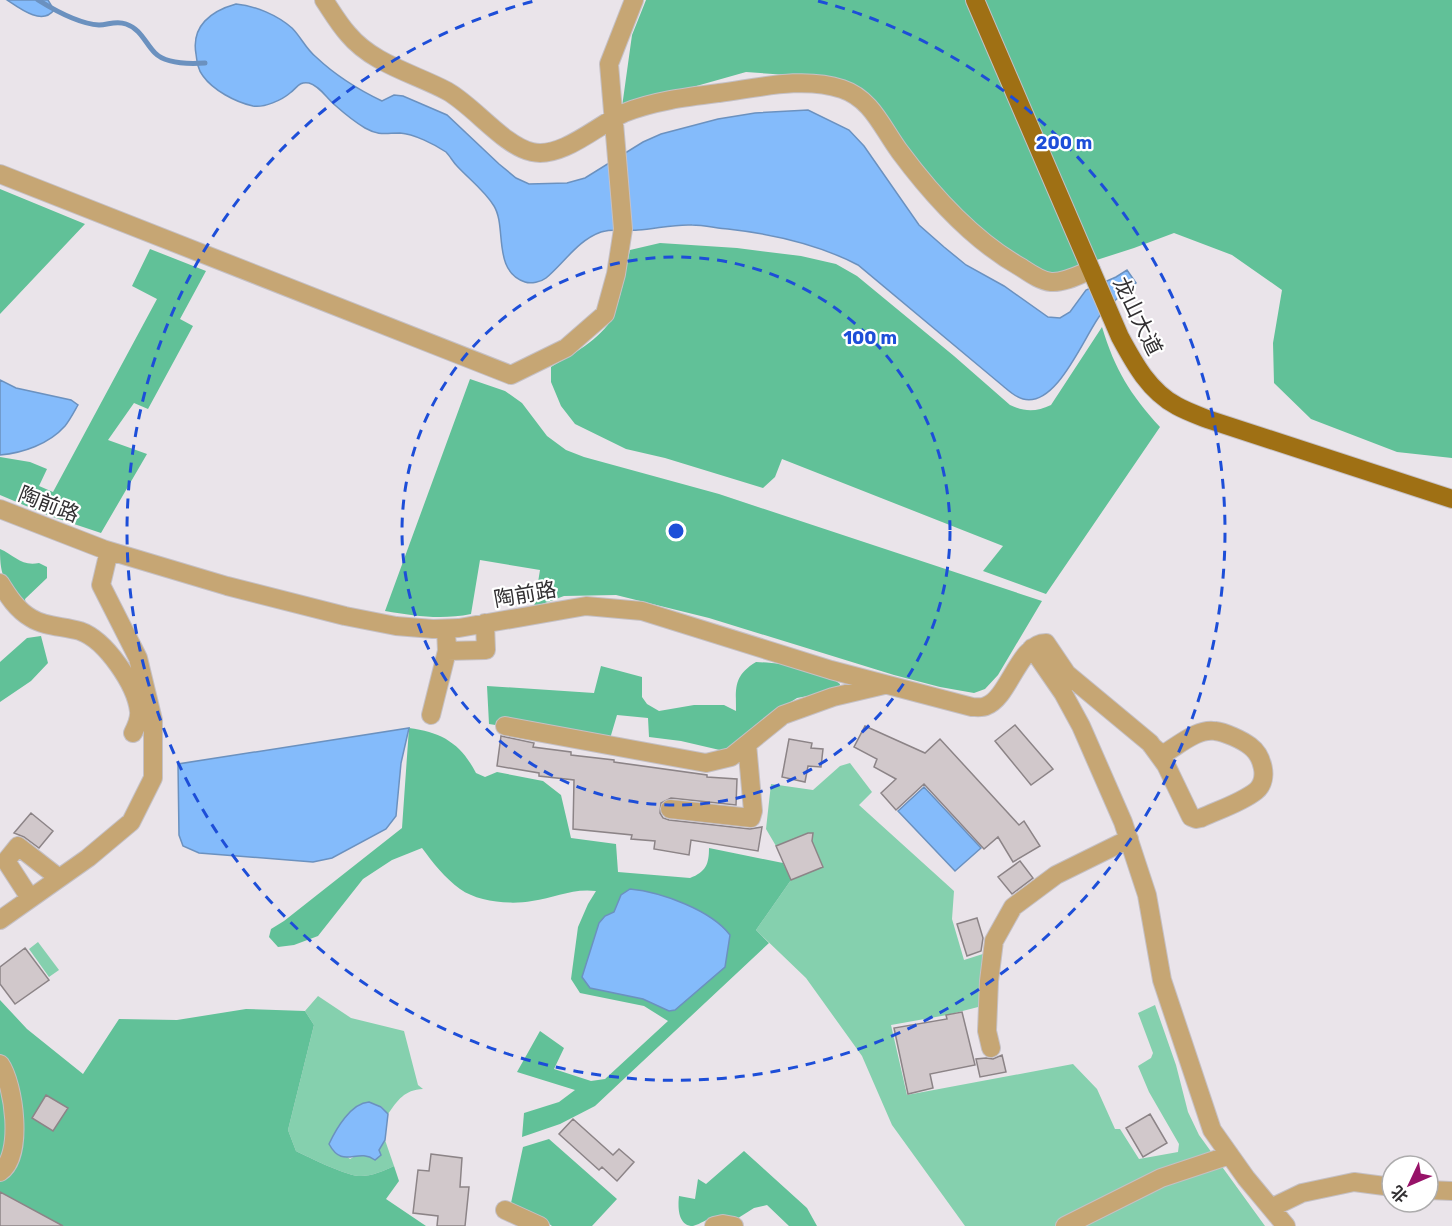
<svg xmlns="http://www.w3.org/2000/svg" width="1452" height="1226" font-family="Rubik,'Noto Sans SC',sans-serif">
	<rect width="100%" height="100%" fill="#eae4ea"/>
	<path fill="#85d0ae" d="M850 763 872 792 859 805 954 891 952 919 964 960 986 953 982 1006 947 1015 891 1025 907 1095 1073 1064 1097 1089 1115 1129H1120L1139 1159 1178 1152 1179 1144 1149 1092 1138 1066 1151 1058 1153 1053 1138 1013 1155 1005 1176 1065 1188 1112 1199 1135 1265 1226H965L892 1125 862 1056 806 978 756 930 791 880 823 867 809 835 776 846 766 829 771 784 813 790 840 766Z
		M38 942 59 970 49 977 29 949Z
		M318 996 351 1018 404 1031 418 1085 423 1089C404 1090 398 1100 388 1114L381 1106 353 1109 335 1133 330 1144 350 1159 359 1154 369 1156 379 1150 385 1140 394 1166C384 1171 369 1177 358 1176 343 1174 310 1158 296 1151L288 1130 314 1025 305 1011Z"/>
	<path fill="#61c198" d="M646 0H1452V458L1397 452 1311 419 1274 383 1273 343 1282 290 1232 255 1174 233 1134 248 1050 275 1008 259 831 78 746 72 622 107 632 35Z
		M0 189 85 224 0 314Z
		M660 243 737 248 801 256 836 264 857 276 954 356 1010 405C1025 412 1036 412 1051 405L1102 327C1115 370 1130 394 1160 427L1046 594 983 571 1003 546 782 459 775 477 763 488 665 458 626 449 575 424 561 406 551 382V367C570 356 602 338 612 318 622 297 625 272 630 250Z
		M150 249 206 271 180 319 193 326 148 409 134 403 108 440 147 454 101 533 50 516 0 495V457L30 462 47 469 39 486 53 492 157 299 132 286Z
		M470 379 505 391 522 403 547 436 566 450 584 457 719 494 1042 601 998 675 985 689 974 693 940 687 894 675 709 618 616 595 564 596 534 607 540 570 480 560 471 614C441 620 415 616 385 611Z
		M0 549C14 555 22 567 39 563L47 567V578L25 599 26 605C5 583 0 579 0 549Z
		M41 636 48 663 31 681 0 702V662L27 638Z
		M756 662C781 663 820 668 840 684L839 690 797 698 773 713 724 751 681 741 649 737 648 718 617 715 609 742 489 724 487 686 594 693 601 666 642 677V697L647 704 659 711 694 705H724L736 711C736 688 733 676 756 662Z
		M409 728C442 732 461 744 476 773L485 777 497 772 543 781 561 795 571 838 616 844 618 872 690 878C706 872 709 864 709 848L783 863 791 880 756 930 769 943 595 1106 560 1124 522 1137 524 1113 559 1102 575 1090 517 1072 540 1031 564 1048 554 1069 591 1081 605 1079 668 1021 644 1006 580 993 571 979 578 927 588 904 596 891C572 888 555 898 532 901 511 905 478 902 460 889 445 878 433 863 422 848L392 860 363 879 318 936 294 945 278 947 269 937 271 929 284 921 402 828Z
		M0 1000 27 1029 83 1074 119 1019 177 1020 246 1009 305 1011 314 1025 288 1130 296 1151C310 1158 343 1174 358 1176 369 1177 384 1171 394 1166L399 1181 386 1199 426 1226H0Z
		M549 1139 617 1199 592 1226H552L539 1216 511 1203 523 1147Z
		M744 1151 807 1208 817 1226H789L767 1205 754 1208 735 1220C729 1218 722 1216 716 1217 707 1218 701 1224 693 1226 677 1226 678 1205 679 1196L695 1199 698 1179 706 1184Z"/>
	<path fill="#84bbfb" stroke="#6b91bf" stroke-width="1.5" d="M7 0H48L54 10C42 26 19 8 7 0Z
		M236 4C256 6 277 15 292 28 301 37 306 49 316 57 335 75 359 90 382 101L394 95 403 96 447 115 499 164 516 178 529 184 567 183 585 178 643 142 661 134 718 119 755 113 808 110 849 130 864 146 919 225 944 247 966 265 1004 286 1048 317 1060 318 1070 312 1086 290 1116 277 1127 270 1136 283C1125 293 1110 303 1101 314 1084 336 1057 408 1023 399 1015 397 1009 391 1003 386L858 265C818 244 772 234 728 229 716 228 704 225 692 225 673 224 656 229 638 230 627 231 612 228 601 232 578 240 564 263 546 278 541 282 531 284 525 282 492 271 507 227 494 206 485 191 469 179 457 166 453 162 450 156 446 152 434 144 414 134 400 133 386 133 379 136 365 128 355 122 345 114 336 106 327 99 320 86 309 83 299 81 297 88 290 93 282 100 264 108 253 106 235 102 213 90 203 76 198 70 197 62 196 54 191 26 211 11 236 4Z
		M0 380 16 388 71 400 78 405C74 412 70 420 65 426 49 444 23 453 0 455Z
		M409 728 401 763 396 816 386 829 332 858 313 862 199 853 183 846 179 835 178 764Z
		M924 787 981 848 955 871 898 811Z
		M630 889C661 892 711 910 730 935L725 967 675 1010 669 1011 643 999 590 988 582 977 599 923 605 916 614 912 621 895Z
		M369 1102 381 1107 388 1114 385 1140 379 1150 381 1155 375 1160C357 1147 343 1170 329 1144 336 1129 351 1103 369 1102Z"/>
	<g fill="none" stroke-linecap="round" stroke-linejoin="round">
		<path stroke="#6b91bf" stroke-width="5" d="M38 0C54 10 80 24 99 25 108 25 116 20 126 24 141 29 145 43 155 53 166 64 190 64 205 63"/>
	</g>
	<path fill="#d1c8cb" stroke="#8c8487" stroke-width="1.5" d="M1015 725 1053 769 1031 785 995 741Z
		M865 726 925 753 940 739 1019 825 1024 821 1040 846 1013 862 998 837 984 849 924 784 896 810 881 793 896 779 874 767 877 759 854 747Z
		M501 736 534 743 533 747 571 752V755L614 760V762L707 775V777L737 779 736 805 671 798 661 803 660 813 663 818 669 820 750 829 762 827 758 851 691 840 689 855 654 849 655 841 631 839 632 835 573 829 574 780 539 776V773L497 766Z
		M789 739 812 743 811 748 823 749 821 767 808 766 805 782 782 777Z
		M31 813 53 831 39 848 24 837 14 833Z
		M808 833H813L812 841 823 867 791 880 776 846Z
		M1020 861 1033 878 1012 894 998 877Z
		M977 918 983 938 981 951 967 956 957 924Z
		M25 948 49 980 15 1004 0 984V967Z
		M962 1012 975 1065 930 1074 933 1088 908 1094 894 1028 947 1019 946 1015Z
		M1002 1055 1006 1072 980 1077 976 1059 986 1058 993 1059Z
		M46 1095 68 1108 53 1131 32 1118Z
		M1150 1114 1167 1143 1143 1157 1126 1128Z
		M573 1119 613 1155 619 1149 634 1162 617 1181 602 1167 599 1170 559 1134Z
		M431 1154 462 1158 460 1187H469L465 1226H437L438 1216 413 1213 418 1170 429 1171Z
		M0 1192 63 1226H0Z"/>
	<g fill="none" stroke-linecap="round" stroke-linejoin="round">
		<g stroke="#c5c0c5" stroke-width="20">
			<path id="minor" d="M324 0C332 12 339 24 348 34 373 64 413 73 447 91 474 106 504 146 532 152 562 159 599 124 624 113 654 101 687 97 719 93 758 88 803 76 842 89 872 99 882 128 900 152 932 195 975 242 1022 268 1031 274 1041 281 1051 282 1064 283 1079 275 1091 270
				M0 174 511 375 566 348 605 314 616 274 623 229 609 64 634 0
				M0 509 103 549 227 586 345 616 396 626 433 629 459 628 586 606 642 611 831 670 972 707C976 707 982 708 986 706 1009 698 1019 643 1046 643L1067 674 1150 743 1166 765 1191 817 1196 819 1201 818C1218 810 1241 803 1256 791 1270 779 1262 755 1250 746 1242 740 1225 732 1215 731 1198 728 1179 745 1165 753H1160L1152 746
				M0 583C8 596 17 610 31 618 45 627 64 626 80 631 106 640 136 685 139 711 140 719 136 727 133 733
				M1032 648 1063 693 1081 726 1123 822 1147 895 1162 980 1212 1130 1246 1178 1286 1226
				M447 651 486 650 485 623
				M431 715 447 651 446 629
				M505 726 706 763 731 757 783 715 833 697 884 685
				M670 809 751 818 753 811 747 744
				M30 898 6 861 18 846 59 878
				M0 920 88 858 131 822 153 778V720L138 658 101 585 109 551
				M991 1048 987 1031 989 981 994 941 1013 907 1056 875 1129 839
				M0 1064C14 1084 24 1156 0 1172
				M1428 1190 1452 1191
				M1271 1208 1302 1193 1354 1182 1392 1187
				M505 1210 540 1226
				M714 1226 723 1224 734 1226
				M1065 1226 1161 1178 1230 1155"/>
		</g>
		<g stroke="#c5c0c5" stroke-width="20">
			<path id="major" d="M975 0 1120 337C1134 363 1149 391 1177 406 1186 411 1197 415 1207 419L1452 499"/>
		</g>
		<use href="#minor" stroke="#c6a674" stroke-width="18"/>
		<use href="#major" stroke="#9f7014" stroke-width="18"/>
	</g>
	<g fill="none" stroke="#1d4ed8" stroke-width="3" stroke-dasharray="10 8">
		<circle cx="676" cy="531" r="274"/>
		<path d="M818 1A549 549 0 1 1 534 1"/>
	</g>
	<g text-anchor="middle" dominant-baseline="central" stroke-width="4.5" stroke-linejoin="round" paint-order="stroke">
		<g font-size="21" fill="#323032" stroke="#fff">
			<text transform="translate(1138 316) rotate(64)">龙山大道</text>
			<text transform="translate(49 504) rotate(21)">陶前路</text>
			<text transform="translate(525 594) rotate(-10)">陶前路</text>
		</g>
	</g>
	<circle cx="676" cy="531" r="9" fill="#1d4ed8" stroke="#fff" stroke-width="3"/>
	<g font-size="18" text-anchor="middle" font-weight="bold" fill="#1d4ed8" stroke="#fff" stroke-width="4.5" stroke-linejoin="round" paint-order="stroke">
		<text x="1064" y="149">200 m</text>
		<text x="870" y="344">100 m</text>
	</g>
	<g transform="translate(1410 1184) rotate(226)"><circle r="28" fill="#ffffff" stroke="#adacad" stroke-width="1.5"/>
	<path d="M0-4.5L10 22L0 15L-10 22Z" fill="#971268"/>
	<text y="-9" font-size="16" font-weight="bold" text-anchor="middle" fill="#323032">北</text>
	</g>
</svg>
